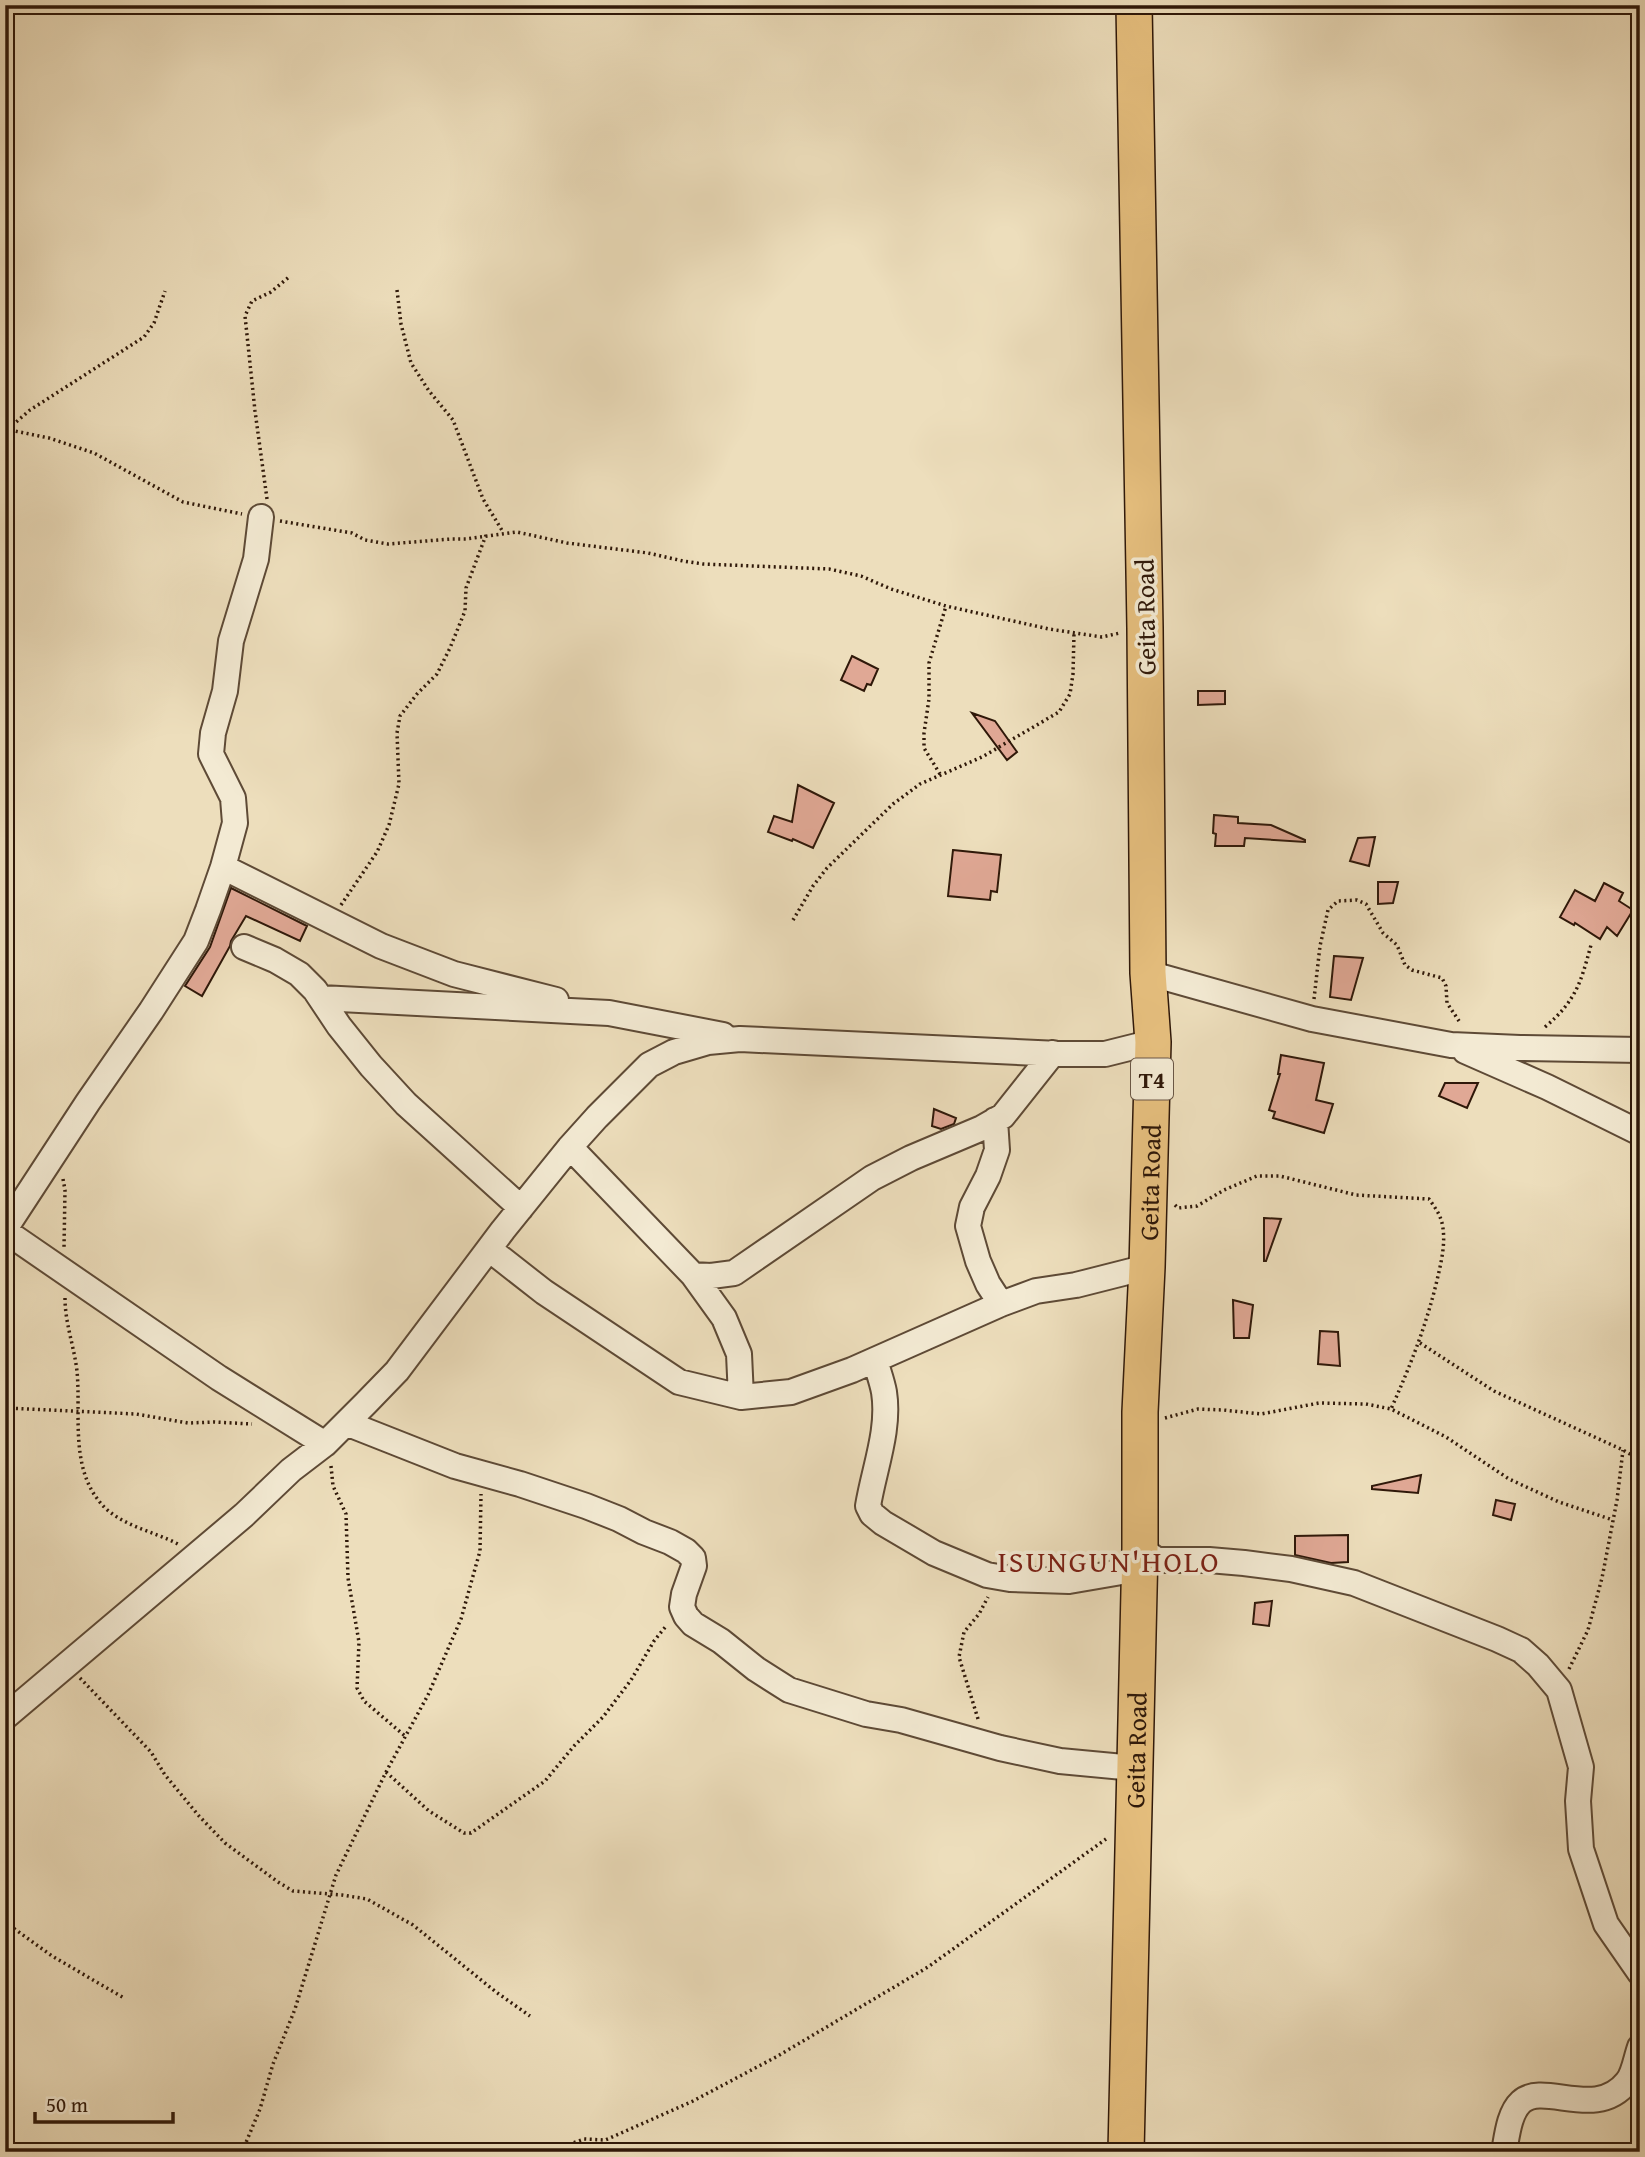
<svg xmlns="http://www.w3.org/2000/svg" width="1645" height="2157" font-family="'Gentium Book Plus',serif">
	<rect width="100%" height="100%" fill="#eddebc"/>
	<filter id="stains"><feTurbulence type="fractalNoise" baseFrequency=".00286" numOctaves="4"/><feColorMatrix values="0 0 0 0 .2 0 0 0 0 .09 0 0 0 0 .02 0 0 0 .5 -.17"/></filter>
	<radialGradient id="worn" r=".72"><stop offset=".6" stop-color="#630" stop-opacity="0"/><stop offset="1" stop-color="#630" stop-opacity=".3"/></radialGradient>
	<path fill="#e0a895" stroke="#2f1809" stroke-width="2" d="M852 656 878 669 871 685 867 684 864 691 841 680Z
		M1198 691H1225V704L1198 705Z
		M972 713 995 721 1017 752 1007 760Z
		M798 785 834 803 813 848 793 839 792 841 768 832 774 816 792 822Z
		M1214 815 1238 817V823L1271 825 1305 840V842L1245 838 1244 846H1215L1216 834 1213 833Z
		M1375 837 1369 866 1350 861 1358 838Z
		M953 850 1001 855 997 892 991 891 990 900 948 896Z
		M1378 882H1398L1393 903 1378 904Z
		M1604 883 1623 893 1619 901 1633 910 1617 936 1607 927 1600 939 1575 923 1574 925 1560 917 1575 890 1595 901Z
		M231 888 307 926 300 941 246 916 231 941 230 946 202 996 185 986 210 947Z
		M1334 956 1363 958 1351 1000 1330 997Z
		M1281 1055 1324 1063 1316 1100 1333 1104 1324 1133 1273 1118 1275 1112 1269 1110 1280 1074H1278Z
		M1445 1083H1478L1467 1108 1439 1096Z
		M934 1109 956 1118 954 1124 941 1129 932 1126Z
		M1264 1218 1281 1219 1266 1261H1264Z
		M1233 1300 1253 1305 1249 1338H1234Z
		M1320 1331 1338 1332 1340 1366 1318 1364Z
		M1421 1475 1418 1493 1372 1489V1486Z
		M1496 1500 1515 1504 1511 1520 1493 1515Z
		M1348 1535V1562L1331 1563 1295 1555V1536Z
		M1272 1601 1269 1626 1253 1624 1255 1603Z"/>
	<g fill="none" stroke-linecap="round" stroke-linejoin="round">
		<g stroke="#5e4a36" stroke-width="28">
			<path id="minor" d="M223 867 381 946 454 974 556 1000
				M244 947 275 960 299 974 315 990 339 1026 371 1066 406 1104 521 1208
				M1148 973 1312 1019 1451 1045 1520 1048 1640 1050
				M321 998 609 1013 723 1035
				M1465 1051 1547 1087 1640 1133
				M995 1120 997 1150 988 1176 972 1207 968 1226 978 1261 988 1284 1001 1304
				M570 1147 693 1275 724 1318 739 1354 741 1397
				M5 1229 88 1102 151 1011 196 941 208 910 223 867 235 823 233 798 211 754 213 733 225 691 231 641 256 559 261 517
				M5 1231 219 1378 325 1444
				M489 1249 544 1292 679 1382 741 1397 791 1392 852 1370 1001 1304 1036 1291 1076 1285 1147 1267
				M693 1275 711 1276 734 1273 872 1178 911 1158 982 1128 1003 1116 1053 1053
				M875 1360C878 1371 882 1381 884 1392 890 1430 874 1469 868 1506L872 1514 883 1523 934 1553 987 1575 1010 1579 1069 1581 1139 1569
				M346 1423 455 1466 520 1484 586 1506 619 1519 644 1532 670 1542 686 1551 693 1558 694 1566 684 1594 682 1607 686 1616 693 1624 721 1641 756 1669 789 1690 866 1714 901 1720 1000 1748 1060 1761 1134 1768
				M1140 1548 1157 1560H1209L1244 1563 1291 1569 1354 1583 1497 1639 1521 1650 1538 1665 1559 1690 1581 1767 1578 1801 1581 1849 1606 1924 1640 1973
				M5 1717 244 1515 291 1470 325 1444 366 1403 397 1371 503 1230 570 1147 597 1117 649 1065 674 1052 708 1042 740 1039 1059 1054H1105L1153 1042
				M1504 2152C1507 2136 1509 2113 1521 2102 1544 2081 1596 2121 1627 2082 1634 2074 1636 2058 1640 2047"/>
		</g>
		<g stroke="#2f1809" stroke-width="38">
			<g id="highway">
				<path id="s1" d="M1126 2152 1140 1548V1412L1147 1267 1153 1042 1148 973 1145 628 1134 5"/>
			</g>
		</g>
		<path stroke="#2f1809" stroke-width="3.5" stroke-dasharray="2 3.5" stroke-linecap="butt" d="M397 290 401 324 411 363 429 391 453 420 483 499 503 532
			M5 429 49 438 94 453 183 502 242 514
			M8 429 30 410 144 337 154 323 165 291
			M267 499 255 411 245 316 252 301 271 292 289 277
			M280 521 352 533 365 540 388 544 451 539H466L517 532 567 543 648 553 683 561 703 564 829 569 861 576 891 589 946 606 1049 629 1102 637 1120 633
			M940 774 924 748V733L929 699V663L946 606
			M341 905 377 852 389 825 399 784 397 733 400 716 417 694 437 674 450 648 465 611 466 588 486 535
			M793 920 813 886 827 868 893 804 920 784 982 757 1059 712 1070 694 1073 674 1074 633
			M1314 999 1320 946 1328 910 1338 901 1357 900 1366 904 1383 933 1397 945 1405 965 1412 970 1442 978 1446 986 1447 1003 1461 1024
			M1545 1027C1576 1001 1581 982 1591 945
			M63 1179 65 1190 64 1248
			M1175 1205 1178 1208 1197 1206 1224 1190 1257 1176H1280L1356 1195 1429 1199C1434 1206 1440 1214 1442 1223 1446 1240 1442 1259 1438 1276 1427 1324 1411 1364 1391 1409
			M65 1298C65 1323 74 1346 77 1371 81 1413 70 1465 99 1501 117 1525 153 1531 178 1544
			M1420 1343 1494 1391 1623 1450 1640 1460
			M5 1408 136 1414 188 1423 214 1422 252 1424
			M1165 1418 1198 1409 1223 1410 1261 1414 1319 1403 1366 1404 1391 1409 1446 1437 1509 1479 1559 1502 1613 1520
			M331 1466 333 1486 346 1514 348 1578 359 1642 357 1688 364 1701 405 1736
			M1569 1669 1588 1630 1602 1578 1617 1500 1623 1450
			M80 1678 151 1752 165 1775 199 1816 225 1843 278 1882 293 1891 342 1895 367 1899 413 1925 496 1992 530 2016
			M978 1719 959 1657 964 1632 979 1614 988 1597
			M386 1772 429 1811 464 1833H471L545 1781 574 1746 603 1717 631 1680 654 1641 667 1625
			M5 1922 52 1956 124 1998
			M242 2152 260 2109 273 2064 295 2009 336 1875 386 1772 428 1695 461 1619 480 1551 481 1494
			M548 2152 584 2139 605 2140 610 2138 693 2101 776 2057 928 1967 1106 1839"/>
		<use href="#minor" stroke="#f3ead3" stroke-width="24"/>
		<use href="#highway" stroke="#e6bf7e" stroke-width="35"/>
	</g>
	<g text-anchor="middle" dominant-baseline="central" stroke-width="7" stroke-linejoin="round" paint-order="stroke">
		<rect fill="#f3ead3" stroke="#6a5746" stroke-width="2" x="1131" y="1058.5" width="42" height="41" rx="5"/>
		<g font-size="24" font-weight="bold" fill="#2f1809">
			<text x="1152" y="1079">T4</text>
		</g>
		<g font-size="26" fill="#2f1809" stroke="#f3ead3">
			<text transform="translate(1145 617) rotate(-91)">Geita Road</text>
			<text stroke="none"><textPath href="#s1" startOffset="970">Geita Road</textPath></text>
			<text stroke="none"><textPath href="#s1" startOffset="402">Geita Road</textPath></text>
		</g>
		<g font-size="30" letter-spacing="2" fill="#7a1f14" stroke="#f3ead3">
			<text x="1109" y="1561">ISUNGUN'HOLO</text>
		</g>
	</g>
	<rect width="1645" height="2157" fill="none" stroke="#eddebc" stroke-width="28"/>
	<rect x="7" y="7" width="1631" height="2143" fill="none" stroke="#2f1809" stroke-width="3.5"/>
	<rect x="14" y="14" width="1617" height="2129" fill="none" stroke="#2f1809" stroke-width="2"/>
	<path d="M35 2112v10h138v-10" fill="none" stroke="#2f1809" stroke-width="3.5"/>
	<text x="46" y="2112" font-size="21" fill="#2f1809" stroke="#f3ead3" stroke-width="5" paint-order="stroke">50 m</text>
	<rect width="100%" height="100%" filter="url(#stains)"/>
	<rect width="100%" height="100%" fill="url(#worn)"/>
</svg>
